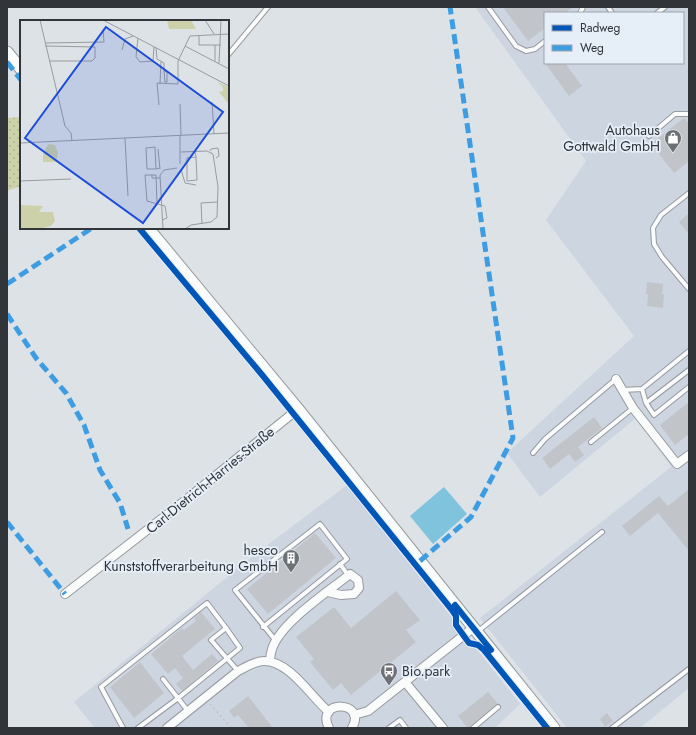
<svg xmlns="http://www.w3.org/2000/svg" width="696" height="735" font-family="Jost,sans-serif">
	<defs>
		<pattern id="grass-dots" width="8" height="8" patternUnits="userSpaceOnUse"><rect width="8" height="8" fill="#ccd1aa"/><path d="M2 2h.1M6 6h.1" fill="none" stroke="#b0b493" stroke-width="1.8" stroke-linecap="round"/></pattern>
	</defs>
	<rect width="100%" height="100%" fill="#dde2e7"/>
	<path fill="#cdd5e1" fill-rule="evenodd" d="M475 7H689V688L640 728H567L480 618 671 467 636 418 540 497 507 453 634 336 546 220 586 161ZM545 13H683V63H545Z
		M347 485 520 704 495 728H95L74 702 253 556Z"/>
	<path fill="url(#grass-dots)" d="M21 117V186L7 191V118Z"/>
	<path fill="#7fc3dd" d="M444 487 467 514 433 544 410 516Z"/>
	<path fill="#c1c5c9" d="M503 7H573L565 13H545V28L528 41Z
		M545 63H565L582 86 569 96Z
		M684 118 689 124V161L674 173 651 144Z
		M689 213V234L679 222Z
		M647 282 663 284 662 294H664L663 308 647 306 648 294H646Z
		M689 402V434L675 445 660 425Z
		M594 417 602 428 578 447 584 455 575 462 569 454 550 469 542 458Z
		M689 489V551L658 513 630 536 622 526 659 496 668 506Z
		M315 533 336 558 268 614 247 589Z
		M396 591 420 620 406 630 416 642 351 695 341 683 333 690 310 662 314 659 296 637 334 607 351 628Z
		M201 612 215 629 182 656 193 670 212 654 218 661 182 691 176 684 183 678 175 668 168 674 151 654 182 628 184 630 196 621 194 618Z
		M140 662 164 693 134 718 110 687Z
		M488 692 498 704 468 728 458 716Z
		M248 696 273 728H249L238 715 234 718 229 711Z
		M607 713 613 721 605 727 600 719Z"/>
	<g fill="none" stroke-linecap="round" stroke-linejoin="round">
		<g stroke="#979a9e" stroke-width="6">
			<path id="service" d="M488 7 516 46 526 51 535 49 545 41
				M608 7 612 13
				M580 13 583 7
				M657 13 665 7
				M228 55 268 7
				M649 136 675 114H689
				M689 193 661 215 653 228 654 244 662 257 689 289
				M689 370 646 403 654 415 689 387
				M642 389 646 403
				M623 390 642 389 689 351
				M591 442 633 408
				M533 453 545 439 616 379
				M340 564 348 575
				M263 627 347 559 320 524 235 590 276 641
				M477 632 602 532
				M163 679 188 711
				M123 728 101 687 207 603 226 628 211 640 238 671
				M138 728 177 699 240 648 226 628
				M389 728 400 720 406 728
				M473 728 498 707
				M612 728 689 669"/>
		</g>
		<g stroke="#979a9e" stroke-width="10">
			<path id="minor" d="M616 379 633 408 677 464 689 455
				M65 594 187 499 298 409
				M270 661C270 657 271 653 272 649 281 622 328 592 350 574L358 580 359 588 354 594 341 595 328 592
				M405 682 443 728
				M354 715 368 711 473 628
				M167 728 238 671C246 667 255 661 264 661 290 661 311 697 329 712
				M329 728C314 699 368 700 352 728"/>
		</g>
		<g stroke="#979a9e" stroke-width="13">
			<path id="tertiary" d="M7 52 21 69
				M148 228 298 409 554 728"/>
		</g>
		<path stroke="#c0c1c3" stroke-width="1.5" stroke-dasharray="2 3" stroke-linecap="butt" d="M210 704 231 728"/>
		<use href="#service" stroke="#fafbfb" stroke-width="4"/>
		<use href="#minor" stroke="#fafbfb" stroke-width="8"/>
		<use href="#tertiary" stroke="#fafbfb" stroke-width="11"/>
		<path stroke="#3e9de2" stroke-width="5" stroke-dasharray="10 5" stroke-linecap="butt" d="M7 62 21 80
			M7 284 92 228
			M7 314 36 358 66 393 84 425 100 470 120 503 128 529
			M7 522 65 594
			M420 561 471 517 513 438 450 7"/>
		<g stroke="#e6eef8" stroke-width="8">
			<path id="cycleway" d="M139 228 263 376 452 610 456 616V625L469 643 478 645 484 650 547 728
				M455 605 491 650"/>
		</g>
		<use href="#cycleway" stroke="#0057b8" stroke-width="6"/>
	</g>
	<defs>
		<g id="shop-pin" transform="scale(0.9)"><path d="M0 17L-7.5 6A9.5 9.5 0 1 1 7.5 6Z" fill="#6d7175" stroke="#e6eef8"/><path d="M-5-2.5h2.3a2.7 3.5 0 0 1 5.4 0H5L5.5 6h-11ZM-1.5-2.5h3a1.5 2.3 0 0 0-3 0Z" fill="#fff"/></g>
		<g id="building-pin" transform="scale(0.9)"><path d="M0 17L-7.5 6A9.5 9.5 0 1 1 7.5 6Z" fill="#6d7175" stroke="#e6eef8"/><path d="M-4-6H4V6H1V3H-1V6H-4ZM-2.5-4.3h1.7v1.8h-1.7ZM.8-4.3h1.7v1.8H.8ZM-2.5-1h1.7V.8h-1.7ZM.8-1h1.7V.8H.8Z" fill="#fff"/></g>
		<g id="bus-pin" transform="scale(0.9)"><path d="M0 17L-7.5 6A9.5 9.5 0 1 1 7.5 6Z" fill="#6d7175" stroke="#e6eef8"/><path d="M-5-6H5V4H4V6H2V4H-2V6H-4V4H-5ZM-3.5-4V0h7V-4ZM-3.5 1.2v1.5H-2V1.2ZM2 1.2v1.5H3.5V1.2Z" fill="#fff"/></g>
	</defs>
	<g fill-rule="evenodd">
		<use href="#shop-pin" x="673" y="138"/>
		<use href="#building-pin" x="291" y="558"/>
		<use href="#bus-pin" x="389" y="671"/>
	</g>
	<g text-anchor="middle" dominant-baseline="central" stroke-width="3.5" stroke-linejoin="round" paint-order="stroke">
		<g font-size="14" fill="#313438" stroke="#e6eef8" text-anchor="end">
			<text x="660" y="130">Autohaus<tspan x="660" dy="16">Gottwald GmbH</tspan></text>
			<text x="278" y="550">hesco<tspan x="278" dy="16">Kunststoffverarbeitung GmbH</tspan></text>
			<text x="402" y="671" text-anchor="start">Bio.park</text>
		</g>
		<g font-size="14" fill="#313438" stroke="#e6eef8">
			<text transform="translate(210 480) rotate(-39)">Carl-Dietrich-Harries-Straße</text>
		</g>
	</g>
	<g transform="translate(20 20)">
		<rect width="209" height="209" fill="#dde2e7"/>
		<path d="M28 124 35 125 38 133 36 142H23V134Z" fill="#ccd1aa"/>
		<path d="M147 0H171L176 9H149ZM197 62 209 67V84L199 72 203 71V67ZM0 185 23 186 19 192H33L35 201 31 206 19 209H0Z" fill="#ccd1aa"/>
		<path fill="none" stroke="#989ca1" stroke-width="1" d="M20 0 45 106 51 113 52 121M83 0 209 66M185 0 194 14M179 16V25H201M118 18 116 37 120 42 133 41 134 27M25 23 84 22 83 9M195 25V41M25 26 75 27V38L72 41H29M165 26 209 49M136 28 137 39 144 43V51L145 62H147V52L144 51M102 30 105 19 113 16M199 43 201 0M140 64 141 41M192 82 194 114M160 84 161 115M139 85 137 63 158 64V41L170 16 209 14M160 115V144M105 118 108 176M0 123 209 113M138 129 140 149M175 131 176 137 177 160 167 161V138L176 137M190 131 191 129 198 128 199 136 196 138M161 132 187 131 193 134 198 167 197 197 191 202 171 205 165 209M136 149 135 127 126 128 127 149H136L140 148M161 149 165 163 176 165M132 155H136L137 183M140 158H132V155H125L127 181 145 186 147 198 142 200M0 161 51 159M182 204 181 183 197 182M143 209 140 155 144 150 157 148"/>
		<path fill="#1d4ed8" fill-opacity="0.15" stroke="#1d4ed8" stroke-width="2" d="M86 7 203 92 123 203 5 118Z"/>
		<rect width="209" height="209" fill="none" stroke="#313438" stroke-width="2"/>
	</g>
	<rect width="696" height="735" fill="none" stroke="#313438" stroke-width="16"/>
	<rect x="544" y="12" width="140" height="52" fill="#e6eef8" stroke="#9ea4ab"/>
	<rect x="552" y="25" width="20" height="6" fill="#0057b8" stroke="#9ea4ab"/>
	<text x="580" y="32" font-size="12" fill="#313438">Radweg</text>
	<rect x="552" y="45" width="20" height="6" fill="#3e9de2" stroke="#9ea4ab"/>
	<text x="580" y="52" font-size="12" fill="#313438">Weg</text>
</svg>
